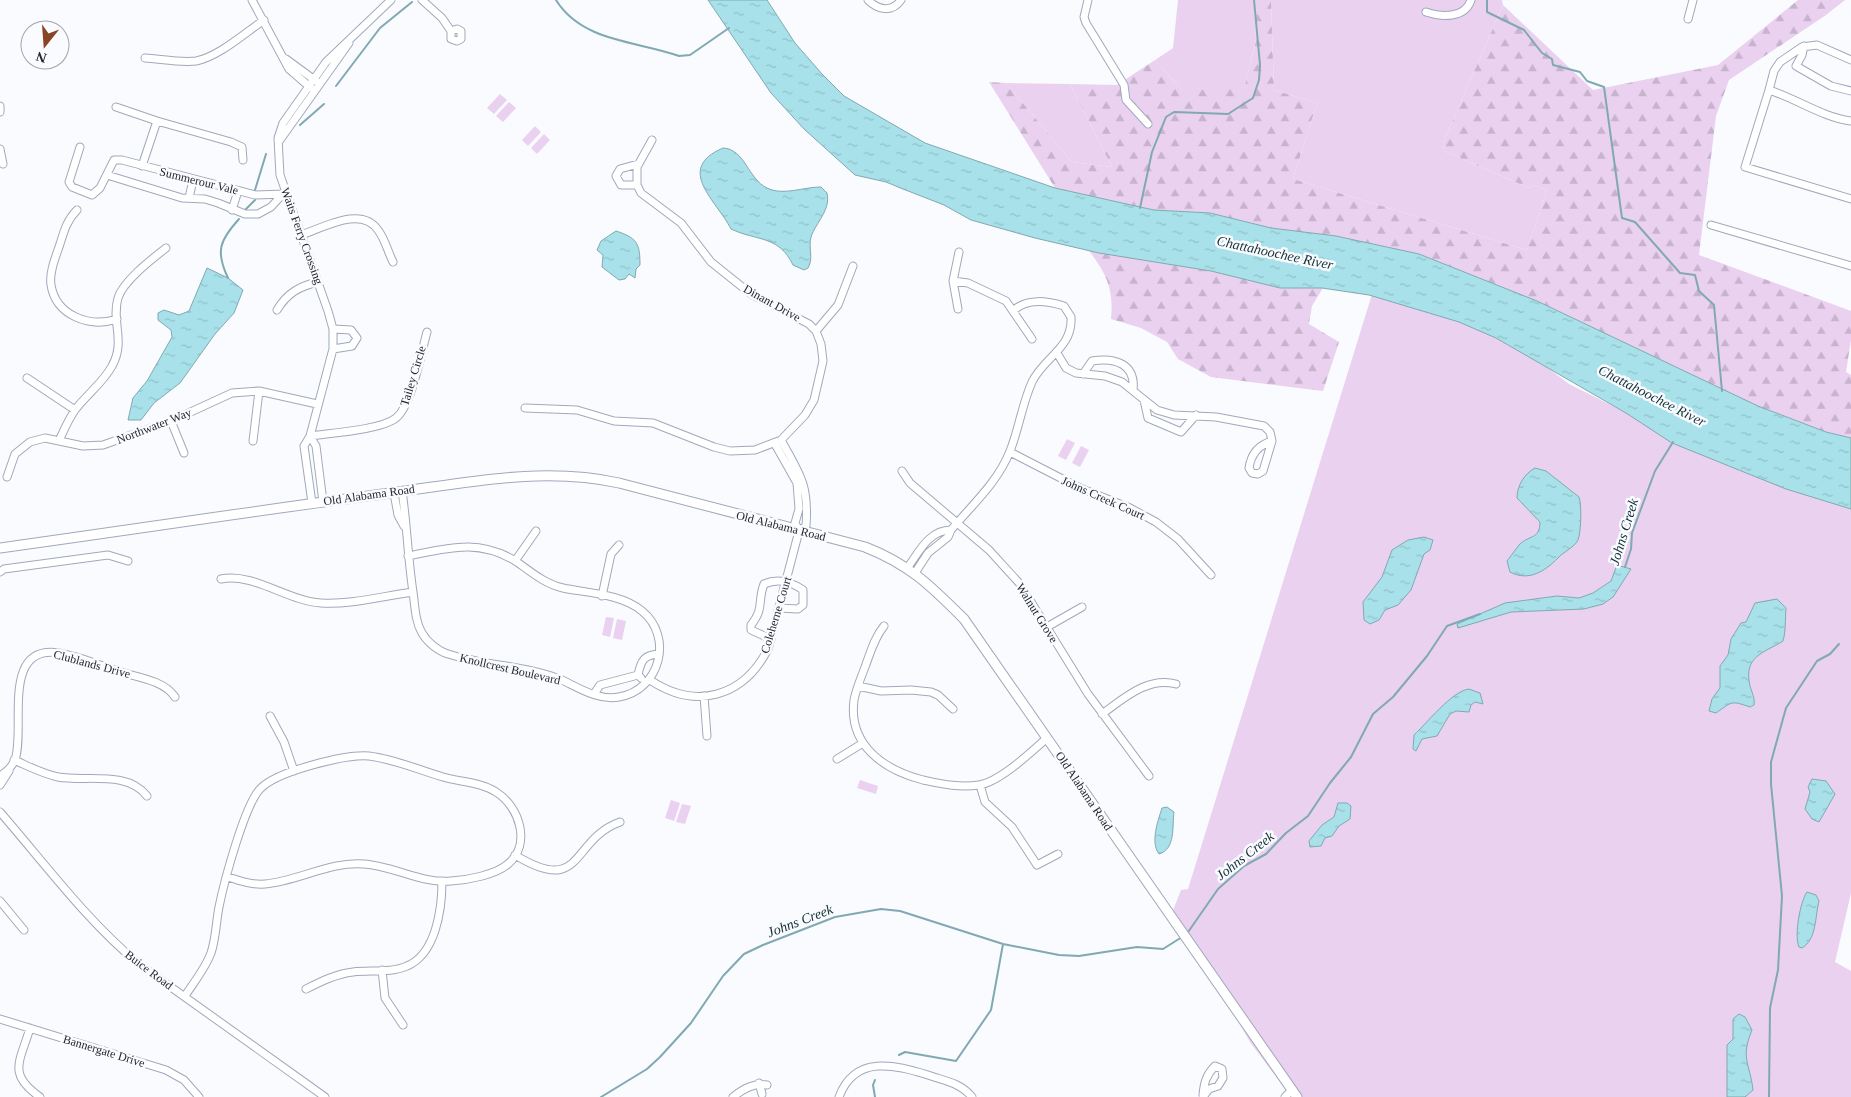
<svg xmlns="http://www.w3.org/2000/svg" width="1851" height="1097" font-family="Georgia,serif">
	<defs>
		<pattern id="forest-firs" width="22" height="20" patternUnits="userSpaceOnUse" patternTransform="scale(1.25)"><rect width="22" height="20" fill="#ead1f0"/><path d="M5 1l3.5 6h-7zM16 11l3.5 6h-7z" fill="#c8b3ce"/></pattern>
		<pattern id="water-ripples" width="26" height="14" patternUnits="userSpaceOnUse" patternTransform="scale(1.25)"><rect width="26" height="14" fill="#a8e1ea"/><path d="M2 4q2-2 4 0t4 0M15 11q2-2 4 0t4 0" fill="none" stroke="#90c1c9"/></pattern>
	</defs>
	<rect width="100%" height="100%" fill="#f9fbff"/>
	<path fill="#ead1f0" d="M1178 0H1254L1256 40 1244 90H1182L1155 60 1173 48Z
		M1271 0H1502L1503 5 1443 143 1444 151 1529 188 1534 185 1547 190 1527 250 1293 179 1317 103 1274 90Z
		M1006 83 1070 84 1112 167 1072 162Z
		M500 94 507 100 494 114 487 108Z
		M509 102 516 108 503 122 496 116Z
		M535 126 541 132 528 146 522 140Z
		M544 134 550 140 537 154 531 148Z
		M1373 291 1487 329 1527 352 1569 384 1643 421 1851 501V893L1835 962 1851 971V1097H1291L1250 1042 1207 966 1169 921 1181 890 1188 889Z
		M1067 439 1075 443 1066 460 1058 456Z
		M1081 446 1089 450 1080 467 1072 463Z
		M606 617 614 618 610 637 602 635Z
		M617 619 626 621 622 640 613 638Z
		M860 780 878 786 876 794 857 788Z
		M671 800 680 803 674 821 665 818Z
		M682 804 691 806 685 824 676 822Z"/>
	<path fill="url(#forest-firs)" d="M1254 0H1271L1274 90 1317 103 1293 179 1527 250 1547 190 1534 185 1529 188 1444 151 1443 143 1503 5 1593 90 1718 65 1798 0H1845L1826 15 1729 80 1716 116 1699 255 1851 311V340L1846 372 1851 375V438L1826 432 1758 406 1537 301 1419 254 1336 236 1271 228 1210 213 1154 210 1055 188 989 82 1006 83 1072 162 1112 167 1070 84 1117 85 1155 60 1182 90 1244 89 1256 41Z
		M1077 234 1326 283 1312 306 1309 324 1339 342 1323 391 1211 377 1178 359 1167 342 1141 328 1111 319C1115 278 1099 266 1077 234Z"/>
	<path fill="url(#water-ripples)" stroke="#80a9b1" d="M708 0H767L795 43 822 74 844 96 925 143 1055 188 1140 207 1154 210 1210 213 1271 228 1336 236 1419 254 1537 301 1758 406 1826 432 1851 438V509L1786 489 1672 443 1626 413 1496 338 1459 322 1369 295 1322 288H1280L1211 271 1099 253 1035 238 971 220 944 205 903 189 886 182 855 175 804 129 771 93Z
		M723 148C745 149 748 179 767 188 783 196 803 187 821 187L827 193C831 210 816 222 811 237 808 249 814 257 808 268L804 270 793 265C779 235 756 241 731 229 717 201 674 169 723 148Z
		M616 231C637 238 640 243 640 265L636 269 635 278 629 274 625 279 619 280 602 267 603 255 597 250 601 241Z
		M207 268 228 278 243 290 234 313 215 334 180 383 154 403 141 420H128L133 398 147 381 172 337 171 330 158 320V313L164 310 179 315 189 311Z
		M1535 468 1546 471 1579 497C1582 505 1581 532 1578 540 1575 547 1563 552 1558 558 1545 571 1529 582 1510 572L1507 561C1511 556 1515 550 1519 545 1528 535 1540 540 1540 522L1517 498C1517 486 1524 474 1535 468Z
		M1424 537 1433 540 1430 550 1424 554 1411 590 1398 605 1385 610 1379 620 1370 624 1364 620 1363 602 1382 577 1392 550 1408 540Z
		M1617 565 1631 569 1613 597 1603 604 1584 609 1511 612 1458 628 1457 624 1505 603 1557 596 1579 598 1593 593 1611 581Z
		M1777 599 1786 608C1785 619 1786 631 1783 641 1764 653 1743 656 1750 686 1752 693 1755 698 1754 705L1750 707C1730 700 1732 702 1716 713L1709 711 1712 699 1720 688V666L1728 655 1731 639 1741 623 1746 622 1755 603Z
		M1469 689 1480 693 1483 704 1475 702 1471 705 1469 712 1456 711 1450 714 1437 736 1422 739 1416 751 1413 749 1414 735C1426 724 1452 691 1469 689Z
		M1812 779 1826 781 1835 794 1819 822 1812 819 1805 809 1810 792 1808 787Z
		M1338 803H1347L1351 806 1350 819 1339 826 1332 836 1325 838 1321 846 1310 847 1309 841 1322 825 1334 817Z
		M1167 807 1174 812C1172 826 1176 849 1159 854 1150 842 1158 821 1162 808Z
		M1807 892 1816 895 1819 901C1815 916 1817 939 1802 948L1799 947C1794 936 1800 902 1807 892Z
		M1739 1014 1745 1017 1752 1030C1740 1059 1750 1063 1753 1090L1745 1097H1727V1045L1733 1039V1019Z"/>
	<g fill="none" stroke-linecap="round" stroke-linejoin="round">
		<path stroke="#80a9b1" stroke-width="2" d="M556 0C582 42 637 41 679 56L690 55 729 28
			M1487 0V12L1524 30 1542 53 1552 59 1553 65 1580 72 1587 81 1604 87 1622 218 1635 222 1680 273 1695 275 1699 291 1714 305 1722 391
			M336 86 380 28 412 2
			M300 125 324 104
			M255 190 266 154
			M1140 208 1152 152 1166 117 1174 112 1228 114 1253 98 1259 80 1260 65 1254 0
			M244 211 255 200
			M228 278C215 251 220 240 239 219
			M1625 567 1631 549 1632 533 1655 471 1673 442
			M1186 935 1218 889 1244 866 1266 854 1286 833 1308 816 1330 783 1351 757 1373 714 1393 697 1427 656 1447 626 1480 614
			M899 1055 905 1052 956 1061 991 1010 1003 944
			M601 1097 647 1069 660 1057 691 1023 723 976 744 954 763 945 835 917 881 909 900 911 1003 944 1059 955 1079 956 1137 947 1163 949 1182 937
			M875 1097 873 1085 875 1080
			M1769 1097 1770 1008 1778 970 1782 896 1771 784V762L1786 708 1817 661 1830 654 1839 644"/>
		<g stroke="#a0a9bb" stroke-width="9">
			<path id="minor" d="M252 0 289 69 311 88
				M422 0 442 18 451 31V39L457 41 461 39V31L457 29 451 31
				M868 0C878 10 892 13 901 0
				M1088 0 1084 17 1086 23 1124 85 1126 100 1148 124
				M1426 12C1441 17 1465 19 1471 0
				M1688 19 1693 0
				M1804 46 1802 55 1796 66 1831 86 1851 91
				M145 58C161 59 180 63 196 61 218 57 245 33 264 20
				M286 59 316 81
				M1851 60 1817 45 1802 47 1780 62 1774 71 1769 90C1797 99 1822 117 1851 121
				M1769 90 1745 167 1851 199
				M0 106V112
				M116 107 157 121 142 166
				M157 121 231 142 242 147 243 160
				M280 140 349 43
				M80 147 69 182 72 187 92 195 100 188 114 160H122L255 195 286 194
				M0 149 3 164
				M107 175 182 198 205 199 218 203 245 214H258L271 207 282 195
				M637 185H621L616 176 620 169 638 164
				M189 198 193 180
				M77 210C67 220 64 231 60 244 56 256 49 272 51 285 56 316 90 328 117 319
				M232 210 238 191
				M1711 225 1851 266
				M301 235C323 228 361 205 378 230 385 239 388 252 393 262
				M953 281 968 283 1006 301 1032 339
				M958 309 953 281 959 252
				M277 310C287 293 300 286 318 282
				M333 329 351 330 357 338 352 346 333 349
				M816 331 838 305 853 266
				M1057 353 1066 368 1076 373 1105 376 1122 382 1157 410 1174 415 1216 417 1264 426 1270 432 1272 441
				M1083 374 1092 361C1115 357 1136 364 1133 390
				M27 378 75 410
				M1144 400 1148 418 1181 432 1196 415
				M525 408 577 410 614 421 653 423 714 447 730 451 755 450 781 440 805 415 814 400 823 361 821 344 816 331 809 324 751 294 711 262 681 223 641 193 637 185V167L652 140
				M171 421 184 453
				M310 436C330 433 381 430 396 418 412 405 421 353 427 332
				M310 436 316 446 323 502
				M781 440C800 474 809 485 806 526L799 531
				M59 441C64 430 68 420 75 410 86 395 103 383 112 366 126 341 111 322 118 298 123 281 152 259 166 248
				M253 441 259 391
				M1272 441 1263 471 1258 474 1252 473 1249 468C1251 454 1258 445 1272 441Z
				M775 444 797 483 799 509 795 523 799 531
				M1010 452 1082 489 1130 508 1156 522 1178 539 1211 575
				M902 471 910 483 989 550 1020 584 1088 694 1149 776
				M7 477 15 454 30 442 45 438 83 446 103 445 171 421 232 393 259 391 317 404
				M402 491C407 525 408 559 413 592 415 606 415 621 422 633 427 642 438 651 448 654 485 666 526 665 562 680 579 688 599 701 619 697 660 690 674 637 642 611 622 594 587 593 563 588 545 584 531 572 517 562 479 538 448 548 408 556
				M394 493 398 515 404 526
				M312 503 304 446 310 436 333 349V329L328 311 280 175 278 138 283 123 326 62 391 0
				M515 561 536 531
				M908 567C919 552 929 530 951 530
				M0 572 4 569 108 555 128 561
				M915 573 928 553 948 537 951 530C972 505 998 482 1010 451 1019 429 1022 404 1032 382 1044 357 1073 348 1071 317L1064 306C1047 301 1028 298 1014 310
				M221 579C252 572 288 601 321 603 350 605 383 596 413 592
				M602 596 611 554 619 545
				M884 626C874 638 870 654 865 667 861 678 856 689 854 700 848 745 884 770 923 780 942 784 959 788 979 785 1000 782 1031 752 1047 738
				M1047 627 1082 607
				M771 639 751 630V625C765 607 757 602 764 584 778 578 790 581 803 590V605L798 609 779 608
				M641 678 638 675C641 660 644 655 659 654
				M650 680C695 710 743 698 768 649L799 531
				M858 686 881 691 911 690 931 692 938 695 953 709
				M594 694 600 685 638 675
				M704 696 707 736
				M1102 714C1123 699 1148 676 1176 684
				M270 716 284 742 294 771
				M837 759 863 743
				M14 760C28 766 43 774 58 777 86 782 127 770 147 796
				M0 776C7 771 11 768 15 760 26 729 0 644 59 653 78 656 99 665 117 671 136 677 164 680 175 697
				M0 785 9 771
				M980 785 985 802 1012 827 1037 865 1058 854
				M0 812C46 865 86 920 140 965L325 1097
				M515 855C584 897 570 840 620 822
				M0 901 24 930
				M382 970 385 998 403 1025
				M306 989C322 981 336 974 353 972 370 970 392 973 407 966 436 954 442 909 442 881
				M185 996C194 982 205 969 211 953 216 938 216 922 219 907 224 882 245 803 261 788 278 771 346 754 369 756 394 759 419 770 443 777 460 782 481 782 496 792 519 806 532 844 508 864 495 875 468 880 451 881 422 884 394 866 364 864 330 861 299 881 265 884 252 885 240 881 228 877
				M0 1019 166 1070 184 1080 199 1097
				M30 1028C20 1062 7 1074 40 1097
				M759 1083 762 1094
				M733 1097C743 1089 753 1083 767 1085
				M839 1097C855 1054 895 1065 928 1075 945 1081 961 1083 972 1097
				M1203 1097 1209 1089 1218 1086 1223 1078 1222 1069 1215 1066C1206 1075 1204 1083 1203 1095
				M1285 1097 1292 1090"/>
		</g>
		<g stroke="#a0a9bb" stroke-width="11">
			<path id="major" d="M0 548C130 530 260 510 390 493 467 483 542 466 619 483L865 547C909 564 931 586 964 619L1297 1097"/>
		</g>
		<use href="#minor" stroke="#fff" stroke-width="7"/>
		<use href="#major" stroke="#fff" stroke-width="9"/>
	</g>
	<g text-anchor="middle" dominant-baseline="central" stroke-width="5" stroke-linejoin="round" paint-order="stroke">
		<g font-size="12" fill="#23262d" stroke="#f9fbff">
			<text transform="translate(199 181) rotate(14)">Summerour Vale</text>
			<text transform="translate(302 236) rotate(70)">Waits Ferry Crossing</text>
			<text transform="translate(772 303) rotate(29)">Dinant Drive</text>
			<text transform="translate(413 376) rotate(-73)">Tailey Circle</text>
			<text transform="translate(154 426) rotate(-21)">Northwater Way</text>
			<text transform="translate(369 495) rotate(-8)">Old Alabama Road</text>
			<text transform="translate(1103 498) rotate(24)">Johns Creek Court</text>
			<text transform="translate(781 526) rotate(14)">Old Alabama Road</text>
			<text transform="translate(1037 613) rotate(58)">Walnut Grove</text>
			<text transform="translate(776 615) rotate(-73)">Coleherne Court</text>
			<text transform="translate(92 664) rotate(15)">Clublands Drive</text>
			<text transform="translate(510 669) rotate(13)">Knollcrest Boulevard</text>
			<text transform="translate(1084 791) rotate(56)">Old Alabama Road</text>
			<text transform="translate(149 970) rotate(37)">Buice Road</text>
			<text transform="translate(104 1051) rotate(17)">Bannergate Drive</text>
		</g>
		<g font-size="14" font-style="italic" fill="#133035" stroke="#f9fbff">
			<text transform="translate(1275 253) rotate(12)">Chattahoochee River</text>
			<text transform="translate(1652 396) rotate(27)">Chattahoochee River</text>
			<text transform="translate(1624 532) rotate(-73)">Johns Creek</text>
			<text transform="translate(1245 856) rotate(-38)">Johns Creek</text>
			<text transform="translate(800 921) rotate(-21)">Johns Creek</text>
		</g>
	</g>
	<g transform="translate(45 45) rotate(197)"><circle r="24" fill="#f9fbff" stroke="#a3a6ab"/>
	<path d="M0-4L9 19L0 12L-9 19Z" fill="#8b4325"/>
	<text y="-8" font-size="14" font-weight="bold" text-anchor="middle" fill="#23262d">N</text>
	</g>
</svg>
